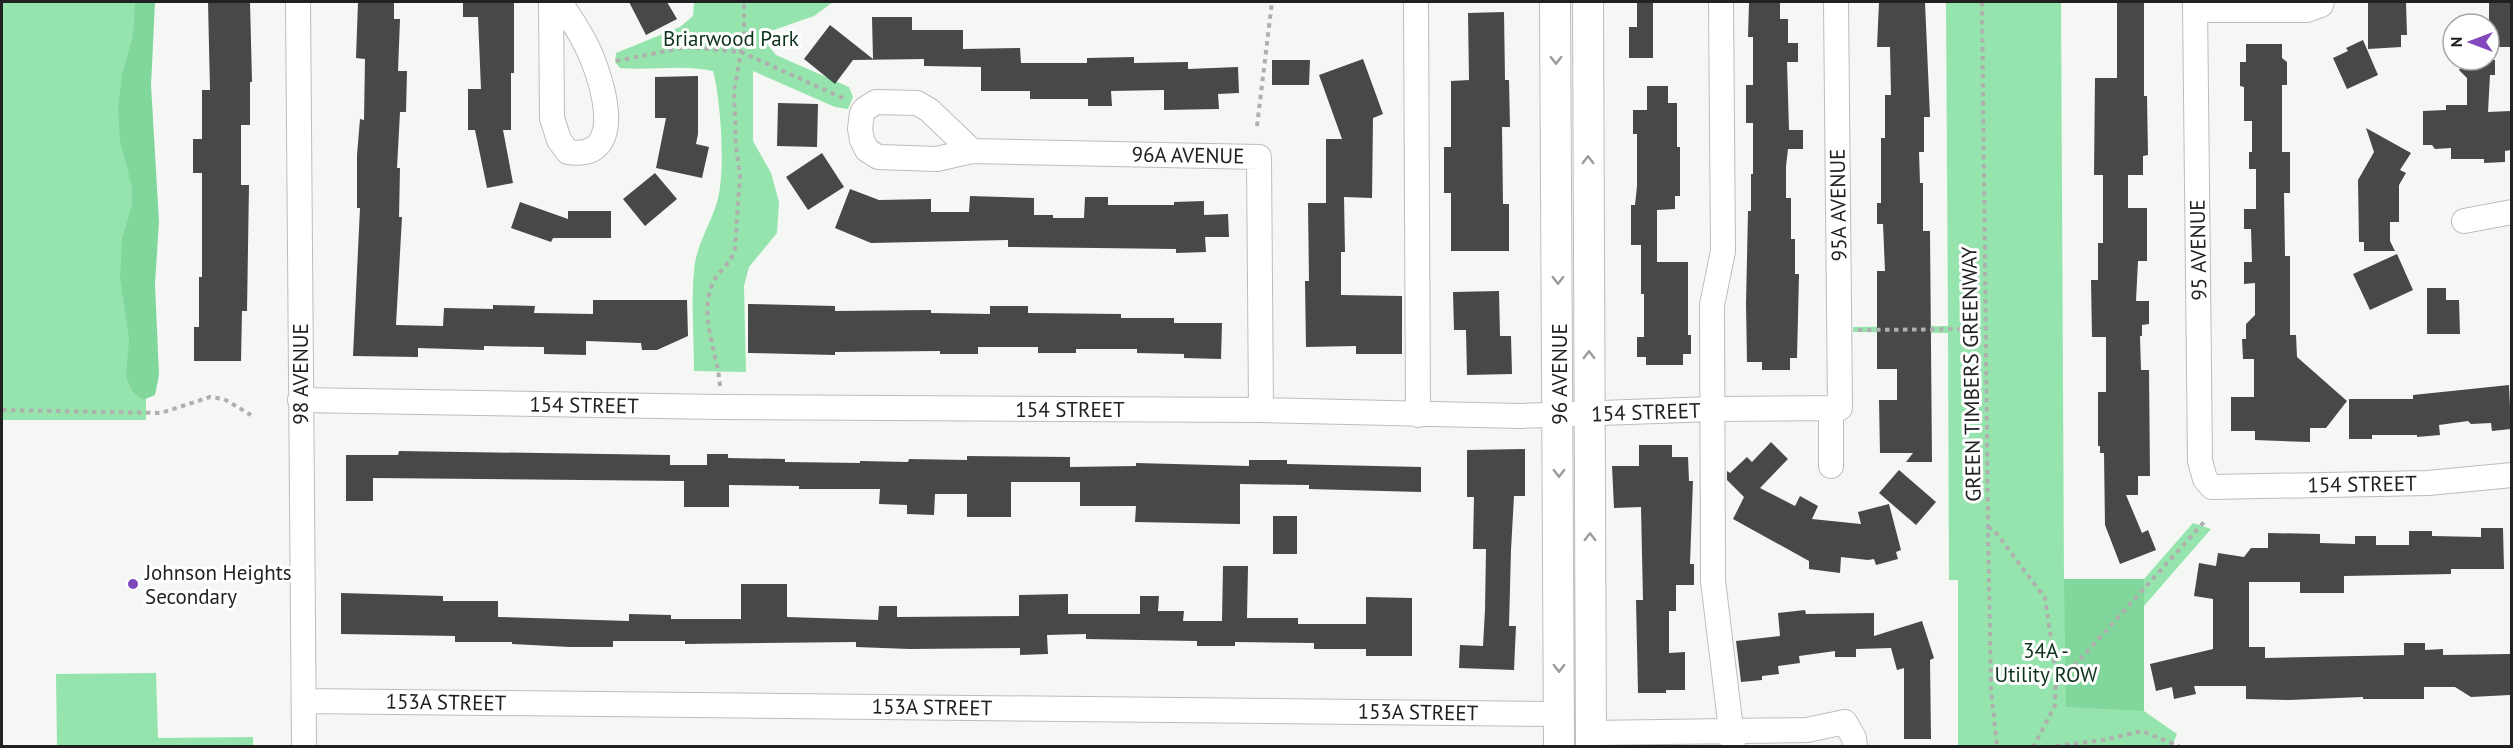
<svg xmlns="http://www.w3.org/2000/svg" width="2513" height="748" font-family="'PT Sans',sans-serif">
	<rect width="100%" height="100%" fill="#f4f7f4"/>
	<path fill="#96e4ad" d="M2 2H146V420H2Z
		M694 2H833L814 16 768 32 767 44 776 55 849 87 853 97 848 109 835 107 753 71V141L771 173 779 202 777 233 749 267 744 286 746 372 694 371C694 338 691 304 694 271 696 245 710 226 717 202 726 173 721 101 713 71 682 64 651 71 620 68L615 62 616 53 680 27 693 16Z
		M1946 2H2061L2064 579H2144L2193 523 2211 529 2144 606V711L2177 734 2172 746H1958V580H1949L1948 333 1853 332V327L1948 326Z
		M156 673 158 738 253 737V746H57L56 674Z"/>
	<path fill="#81d69c" d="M135 2H155L151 85 159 222 155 284 159 375 155 395 143 400 133 392 126 377 129 339 120 278 122 239 132 205V187L120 141 118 108 122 74 133 36Z
		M2064 579H2144V711L2066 707Z"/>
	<path fill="#464947" d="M208 2H250L252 82H250V125H241V185H249L247 311H242L241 361H194V327H199V277H202V173H193V139H202V90H210Z
		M358 2H394V19H400L398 71H407L406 112H400L397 168H400L399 217H402L396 325 443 326 444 308 493 309V305L535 306 534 313 593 314V300H687L688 336 657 350H642L641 343 586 341V355L544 354V347L484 346V350L418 348V357L353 356 360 208H357V155L360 119 364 120 365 59 356 58Z
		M463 2H514V73H511V130H503L513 183 487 188 475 130H468V89H481L478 17H463Z
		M629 2H667L677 19 646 35Z
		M1637 2H1653V58H1629V27H1637Z
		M1879 2H1925L1930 117H1924V152H1919L1920 183H1923V231H1930L1932 462H1906L1913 453H1880L1879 400H1897V369H1877V271H1885L1883 224H1877V203H1881V138H1885V95H1891L1890 47H1877Z
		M2117 2H2144V96H2147L2148 155 2143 156V175H2128V208H2147V261H2138L2136 301H2149V324L2142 325V336H2140L2141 370H2149L2150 476H2138V495H2126L2142 533 2148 530 2156 550 2120 564 2105 525 2104 453H2100V446H2098V392H2106V337H2092L2091 280H2098V243H2103V175H2094L2095 78H2117Z
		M2368 2H2406L2407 35H2401V47L2368 49Z
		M2489 2H2511V47H2489Z
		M1749 3H1780V19H1788V43H1798V62H1787L1789 130H1803V149H1788L1786 166V198H1791V239H1795V274H1799L1797 358H1790V370H1762V362H1747L1746 304 1748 211H1751V174H1753V123H1746V85H1753V37H1748Z
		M1504 12 1505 80H1509L1510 127H1502L1503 204H1509V251H1451V193H1444V147H1451V81L1469 80 1468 13Z
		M872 17H912V30H963V49L1020 48 1021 63H1087V58L1134 57V63L1188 62V69L1238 67 1239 93 1218 94 1219 109 1164 110V90L1111 91 1112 106H1088V99H1030V91H981V67L924 66V59L853 60 835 84 804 59 830 25 873 59Z
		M2363 40 2378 75 2347 89 2333 58 2348 51 2346 48Z
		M2246 44H2282V58L2287 62V85H2282V152H2290V193H2284L2285 256H2290V335H2296L2297 357 2347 401 2326 428H2310V442L2255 440V431H2231V397H2254V359H2243L2242 339H2246V324L2255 315V283L2244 284V262H2252L2251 229H2244V209H2256V169H2249V152H2252V121H2244V87L2240 86V62H2246Z
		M1363 59 1383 114 1373 118 1372 198 1344 197 1345 252H1341V295L1402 296V354H1356V346L1306 347 1305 281H1309L1308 203H1326V139H1342L1319 75Z
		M1272 60H1310L1309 85H1272Z
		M2466 60H2495V75H2490L2488 112 2511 111V150L2505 151V162L2484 163V159H2451V148L2435 149 2432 145H2423V111L2446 110V105H2467V78L2459 70Z
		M698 76V134L696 144 709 147 702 178 656 168 666 118H655V77Z
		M1647 86H1668V103H1677V147H1680V196H1675V209L1657 210V262H1688V335H1691V354H1683V365H1646V357H1637V337H1644V294H1641V245H1631V205H1635L1637 186V134H1633V110H1647Z
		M778 103 818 104 817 147 777 146Z
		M2366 128 2411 153 2400 170 2406 173 2399 185V222H2390V241L2395 251H2364V242H2359L2358 180 2374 152Z
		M822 153 844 187 808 210 786 177Z
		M655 173 677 199 645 226 623 199Z
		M850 189 879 200 931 199V212H969L970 196 1034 198V215H1053V218H1084L1085 197H1108V205H1174V202L1204 201V215L1228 214 1229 237H1205L1206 252 1176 253V249L1008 247V240L871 243 835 228Z
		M520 202 568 219V211H611V238H553L551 242 511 228Z
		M2397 254 2413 290 2370 310 2353 274Z
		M2427 288H2446V300H2459L2460 334H2427Z
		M1499 291 1500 336H1511L1512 374 1467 375 1466 330H1454L1453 292Z
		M748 304 835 306V311L931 310V313L990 314V306H1028V313L1121 314V318H1174V323H1222L1221 359 1184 358V354L1137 353V349H1076V353H1038V347H978V354H940V351L835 352V355L748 353Z
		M2509 385 2511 429 2492 431 2491 423 2471 424 2468 421 2439 425 2440 435 2417 437V435H2372V439H2349V399H2413V395Z
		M1771 442 1788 459 1760 488 1795 506 1800 496 1818 506 1812 519 1861 524 1858 512 1889 504 1901 550 1896 552 1898 559 1876 565 1874 559 1868 560 1841 557 1840 573 1809 569V561L1733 519 1744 497 1727 480V471L1730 473 1747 457 1752 462Z
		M1639 445H1672V457H1688L1689 481H1693L1690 564H1694V585H1676V611H1669V653L1685 652V690H1666V693H1638L1636 600H1643L1641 507 1614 508 1612 466H1639Z
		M1525 449V496H1514L1511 550 1509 626H1516L1514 670 1459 668 1460 645 1483 646 1485 610 1486 549H1473L1474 497H1467V450Z
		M399 451 670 455V465H707V454H728V458L785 459V462L860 463V461L908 462 909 459 967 460V456L1070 457V467L1136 466V463L1249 466V460H1287V464L1421 467V492L1309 489V485L1240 484V524L1135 522 1136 506H1080V482H1011V517H967V494H935L934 515 907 514V505L879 504 880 489H799V486L729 485V507H684V481L373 478V501H346V455H398Z
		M1899 470 1936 502 1916 525 1879 493Z
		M1273 516H1297V554H1273Z
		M2481 528H2503L2504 569H2451V574L2344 576V593H2300V582H2249V647H2265V658L2404 655V643H2425V650L2443 649V655L2510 654V695L2471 697 2455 687H2424V699H2363V697L2289 700 2246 699V686H2194L2196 694 2174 699 2172 687 2156 691 2150 664 2213 649V599L2194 596 2199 563 2216 566 2218 553 2244 557 2251 548H2268V533L2320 534V543L2355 544V536H2376V545H2409V531H2432V536L2481 537Z
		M1223 566H1248L1247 618H1298V624H1366V597L1412 598V656H1366V649H1314V643L1235 642V646H1197V641L1086 639V634L1047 635 1048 654 1020 655V648L910 649 856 647V642L685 644V641H613V647H570L512 644V642H455V636L341 634V593L443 596V601H498V617L629 621V614L671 615V619H741V584H787V617L878 620 879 606H897V617L1019 616V595L1068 594V614H1140V596H1159L1158 611H1184L1183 621H1222Z
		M1805 610 1806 614 1874 613V636L1922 621 1934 658 1930 660 1931 739H1904V668L1897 670 1891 648 1856 649V657H1835V651L1799 656 1800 663 1778 666 1779 674 1762 676V680L1741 682 1736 641 1780 636 1778 613Z"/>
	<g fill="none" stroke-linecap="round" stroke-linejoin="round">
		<g stroke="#bbbebc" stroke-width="26">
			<path id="minor" d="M298 2 304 746
				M551 2 552 118 559 140 568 152C633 162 599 67 582 37 575 25 567 13 560 2
				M1416 2 1418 415
				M1721 2 1723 251 1712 305 1713 581 1733 746
				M2195 2 2200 461 2205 479 2212 487 2428 483 2512 475
				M2195 10H2307L2321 5 2322 2
				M972 151 929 110 917 103 876 102 865 109 862 113 860 129 862 140 867 150 878 157 937 159 972 151 1259 157 1261 410
				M2464 221 2512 212
				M300 400 720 407 1261 410 1520 416 1713 409 1840 408 1836 2
				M1831 408V466
				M304 701 1559 714
				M1591 733 1807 730 1845 722 1854 738 1855 746"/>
		</g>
		<g stroke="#bbbebc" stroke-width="32">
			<path id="major" d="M1555 2 1559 746
				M1588 2 1591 746"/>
		</g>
		<path stroke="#aeb0ae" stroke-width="4" stroke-dasharray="4.5 4.5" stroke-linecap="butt" d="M1982 2 1988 527 1991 689 1997 746
			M616 61 686 47 741 52 845 99
			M1257 126 1272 2
			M1858 330 1985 329
			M720 386C718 353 698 316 713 283 719 269 732 264 735 248L740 175 736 147 734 91 744 34V2
			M2 410 161 413 210 397 224 399 251 415
			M1988 527 1994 530 2045 598 2056 673 2055 705 2034 746
			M2056 686 2205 521
			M2056 746 2104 740 2142 731 2179 746"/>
		<use href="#minor" stroke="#fff" stroke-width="24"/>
		<use href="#major" stroke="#fff" stroke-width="30"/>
	</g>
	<defs><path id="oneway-chevron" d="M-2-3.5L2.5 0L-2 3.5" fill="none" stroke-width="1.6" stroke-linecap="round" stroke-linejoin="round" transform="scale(1.5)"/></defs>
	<g stroke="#9b9b9b">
		<use href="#oneway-chevron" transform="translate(1556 60) rotate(89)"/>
		<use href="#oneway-chevron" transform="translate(1588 160) rotate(-90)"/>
		<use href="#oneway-chevron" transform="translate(1558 280) rotate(90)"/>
		<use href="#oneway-chevron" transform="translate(1589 355) rotate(-90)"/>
		<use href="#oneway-chevron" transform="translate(1559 473) rotate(90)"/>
		<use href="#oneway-chevron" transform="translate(1590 537) rotate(-90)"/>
		<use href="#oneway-chevron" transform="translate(1559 668) rotate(90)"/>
	</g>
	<circle fill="#8148be" stroke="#fff" stroke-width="2" cx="133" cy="584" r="6"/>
	<g text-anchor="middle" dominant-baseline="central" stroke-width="6" stroke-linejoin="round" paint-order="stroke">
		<g font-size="21" fill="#0d321b" stroke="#fff">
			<text x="731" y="38">Briarwood Park</text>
			<text x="2046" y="650">34A -<tspan x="2046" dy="24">Utility ROW</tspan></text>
		</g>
		<g font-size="21" fill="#202120" stroke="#fff">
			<text transform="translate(1188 155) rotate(1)">96A AVENUE</text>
			<text transform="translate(1838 205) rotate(-91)">95A AVENUE</text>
			<text transform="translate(2198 250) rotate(-91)">95 AVENUE</text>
			<text transform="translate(300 374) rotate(-90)">98 AVENUE</text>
			<text transform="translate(1559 374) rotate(-90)">96 AVENUE</text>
			<text transform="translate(1971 374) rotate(-91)">GREEN TIMBERS GREENWAY</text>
			<text transform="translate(584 405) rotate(1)">154 STREET</text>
			<text x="1070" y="409">154 STREET</text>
			<text transform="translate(1646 412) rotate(-2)">154 STREET</text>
			<text transform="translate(2362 484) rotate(-1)">154 STREET</text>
			<text transform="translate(446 702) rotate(1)">153A STREET</text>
			<text transform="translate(932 707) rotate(1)">153A STREET</text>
			<text transform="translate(1418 712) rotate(1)">153A STREET</text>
		</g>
		<g font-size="21" fill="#202120" stroke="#fff" text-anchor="start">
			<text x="145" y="572">Johnson Heights<tspan x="145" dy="24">Secondary</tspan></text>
		</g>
	</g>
	<rect width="2513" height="748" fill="none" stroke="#202120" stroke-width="6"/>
	<g transform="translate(2471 42) rotate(270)"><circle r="28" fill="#ffffff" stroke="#a6a6a6" stroke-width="1.5"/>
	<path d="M0-4.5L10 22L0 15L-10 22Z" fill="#8148be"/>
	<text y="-9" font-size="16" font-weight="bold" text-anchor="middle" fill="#202120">N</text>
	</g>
</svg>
